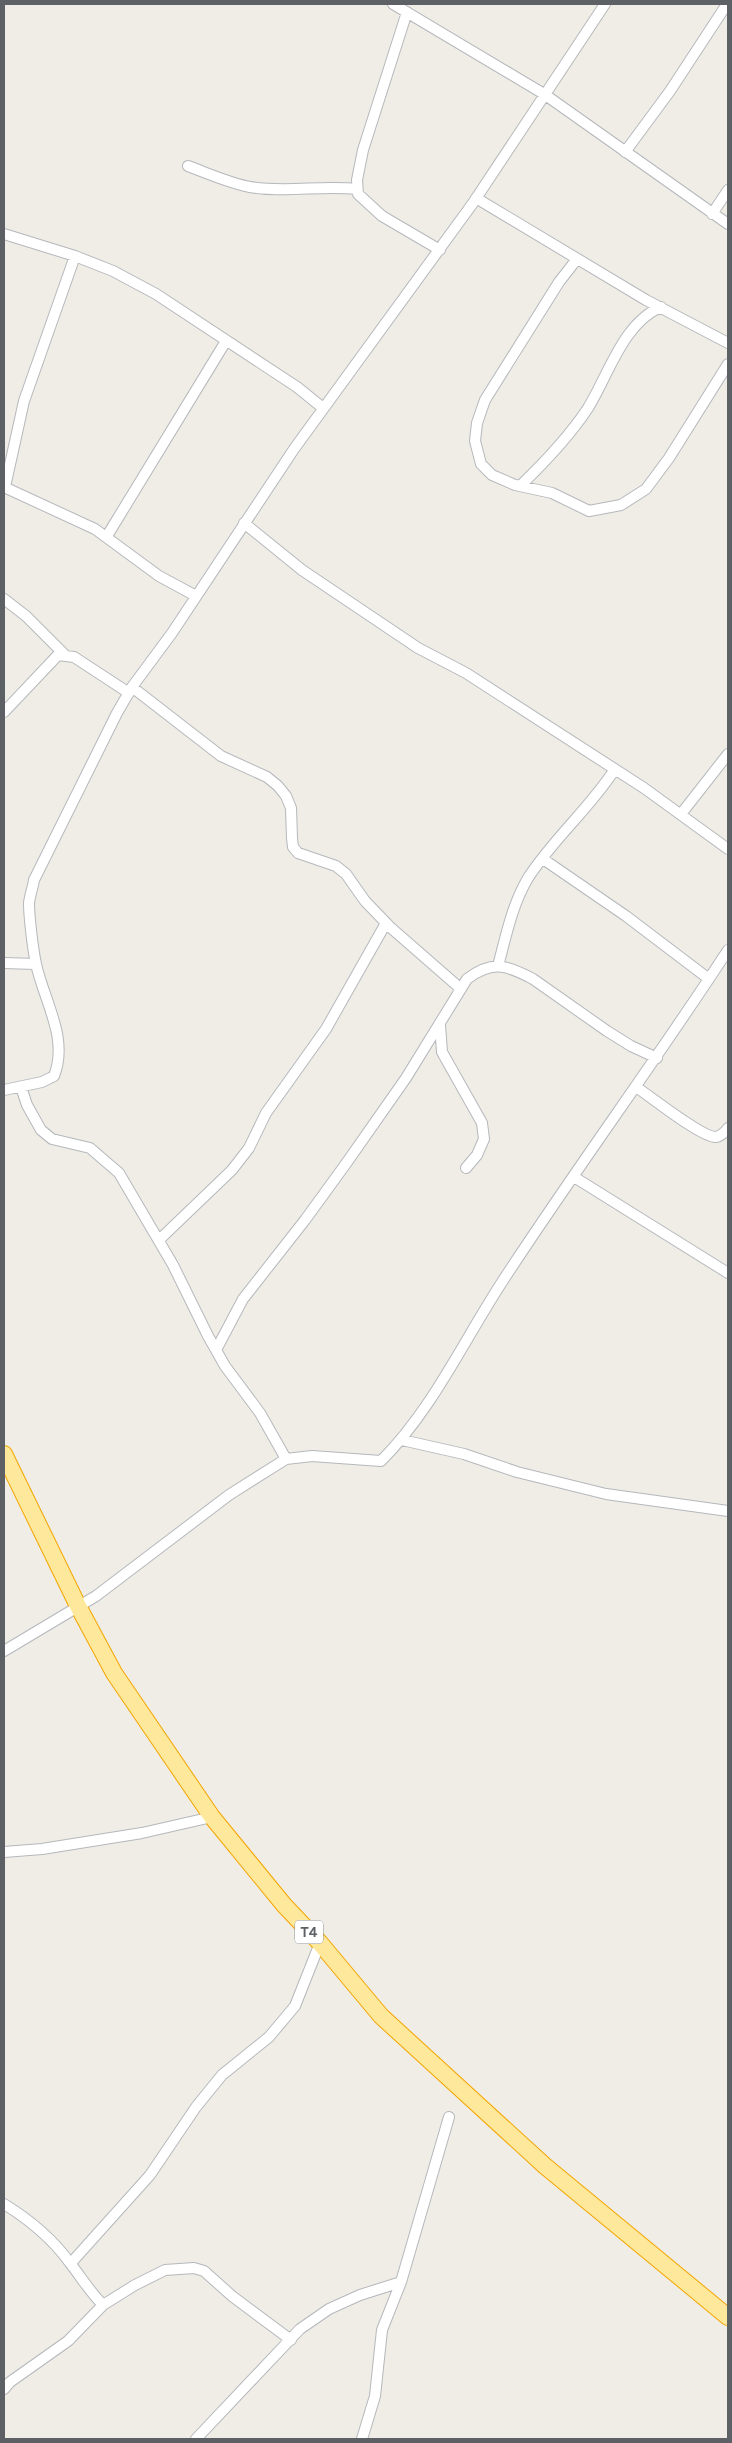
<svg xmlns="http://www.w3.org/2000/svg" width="732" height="2443" font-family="Figtree,sans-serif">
	<rect width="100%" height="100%" fill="#efede5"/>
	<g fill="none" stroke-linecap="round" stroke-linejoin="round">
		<g stroke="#b5b8bc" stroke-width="12">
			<path id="minor" d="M393 4 544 94 728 224
				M407 12 363 150 357 180 358 194 382 216 440 250
				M625 152 670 91 727 4
				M188 166C207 173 229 183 250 187 285 193 322 185 357 189
				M476 198 646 300 728 343
				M712 214 728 190
				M4 234 75 256 113 271 156 294 297 387 323 408
				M577 259 559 282 485 400 477 423 475 441 481 464 492 475 515 485 552 493 589 511 621 505 646 489 669 458 728 364
				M520 486C545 462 569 437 588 408 609 374 623 323 661 307
				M4 487 95 529 159 576 196 596
				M5 487 24 401 75 256
				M244 523 302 570 418 648 466 673 644 788 728 849
				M107 536 226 341
				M4 599 26 616 65 655
				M132 687 221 756 267 777 278 786 286 796 291 808 292 838 293 847 298 853 336 866 346 874 365 901 390 927 461 989
				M4 712 58 655 74 657 129 693
				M681 814 728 754
				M543 859 626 916 709 979
				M4 963 36 964
				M498 966C506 936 512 905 528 878 553 839 590 808 615 769
				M440 1025 442 1052 482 1123 484 1139 477 1155 466 1168
				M21 1087 27 1105 41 1130 52 1139 90 1148 119 1173 173 1265 208 1336 225 1366 260 1413 286 1459
				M636 1087C650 1096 702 1138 716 1137 721 1136 725 1132 728 1128
				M4 1090 42 1082 54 1076C69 1038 44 1001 36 964 33 950 29 917 29 903 30 895 33 887 34 880L117 713 132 687 172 633 294 449 473 203 605 4
				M574 1177 728 1273
				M159 1240 232 1170 249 1148 266 1113 326 1029 386 923
				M216 1350 243 1299 305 1220 345 1165 406 1078 467 979C492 960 507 965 533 979L607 1031 631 1046 657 1058
				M402 1440 464 1454 517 1472 606 1494 728 1511
				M4 1651 96 1596 229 1495 286 1459 312 1456 381 1461C432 1410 463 1342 502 1282 575 1170 655 1062 728 950
				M4 1852 42 1849 142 1833 212 1817
				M4 2204C30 2220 52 2238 70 2263 81 2277 90 2292 103 2305
				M71 2263 150 2175 196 2107 222 2075 269 2037 295 2006 320 1943
				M4 2389 10 2382 68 2341 103 2305 135 2285 165 2270 194 2268 204 2271 232 2296 291 2340
				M196 2439 300 2329 329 2309 360 2295 401 2282 449 2117
				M362 2439 375 2396 382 2330 401 2282"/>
		</g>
		<g stroke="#f4a500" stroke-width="18">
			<path id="trunk" d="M4 1454 78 1606 114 1673 212 1817 284 1905 320 1943 381 2016 545 2166 728 2317"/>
		</g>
		<use href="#minor" stroke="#fff" stroke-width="10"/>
		<use href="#trunk" stroke="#fee89c" stroke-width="16"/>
	</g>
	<g text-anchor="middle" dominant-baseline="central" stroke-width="4" stroke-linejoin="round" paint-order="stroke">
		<rect fill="#fff" stroke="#8e9094" stroke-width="1" x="295" y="1920.5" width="28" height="23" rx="4"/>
		<g font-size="14" font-weight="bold" fill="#5d6166">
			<text x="309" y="1932">T4</text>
		</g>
	</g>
	<rect width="732" height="2443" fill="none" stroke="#5d6166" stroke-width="10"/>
</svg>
